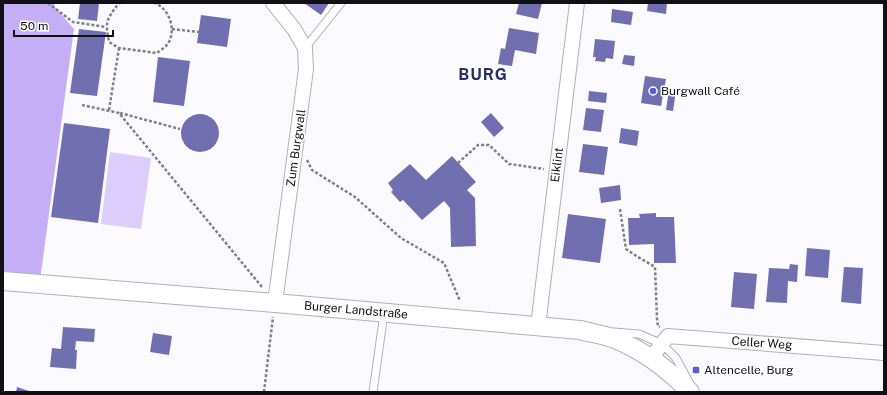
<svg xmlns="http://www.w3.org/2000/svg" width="887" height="395" font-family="'Public Sans',sans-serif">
	<rect width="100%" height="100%" fill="#fbfafe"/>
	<path fill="#dbcefc" d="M110 152 151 158 141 229 101 224Z"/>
	<path fill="#c4aef5" d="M3 3H55L54 6 74 29 40 280 3 274Z"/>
	<path fill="#726fb1" d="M80 3H99L97 21 78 19Z
		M304 3H329L321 15Z
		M519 3H542L538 19 516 14Z
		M648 3H667L666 14 647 11Z
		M612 9 633 12 631 25 611 22Z
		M201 15 231 19 227 47 197 43Z
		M509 28 539 33 536 54 515 50 512 66 498 64 501 48 505 49Z
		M79 29 106 32 97 96 70 93Z
		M595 39 615 41 613 59 606 58 605 62 595 61 596 57H593Z
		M624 55 635 56 634 66 622 64Z
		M158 57 190 61 184 106 153 102Z
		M645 76 666 79 661 106 641 103Z
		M669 90 676 91 673 111 666 110Z
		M589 91 607 93 606 103 588 101Z
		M586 108 604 110 601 132 583 130Z
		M491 113 504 128 494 137 481 122Z
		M181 133a19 19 0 1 1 38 0a19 19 0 1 1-38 0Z
		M64 123 110 129 98 223 51 217Z
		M621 128 639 131 637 146 619 143Z
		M583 144 608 147 604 175 579 172Z
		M452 156 476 182 467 190 475 198 476 246 451 247 450 208 444 201 422 220 403 200 400 202 391 192 393 190 388 183 410 164 426 180Z
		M620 185 621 200 601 203 599 188Z
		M656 213V217H674L676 263H654V244L629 245 628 218H640L639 214Z
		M568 214 606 219 600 263 562 258Z
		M807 248 830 250 828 278 805 276Z
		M790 264 798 265 797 282 788 281 787 303 766 302 769 268 789 269Z
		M844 267 863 268 861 304 841 302Z
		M734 272 757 274 754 309 731 307Z
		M63 327 95 329 94 342 76 341 75 350H77L76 369 50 367 52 348 61 349Z
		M153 333 172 336 169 355 150 352Z
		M17 387 32 392H16Z"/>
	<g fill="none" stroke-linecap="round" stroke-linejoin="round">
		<g stroke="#b2afb9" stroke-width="9">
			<path id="service" d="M305 48 341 3
				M614 332 639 334 662 344 676 358 689 382
				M373 392 384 313"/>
		</g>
		<g stroke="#b2afb9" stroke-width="16">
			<path id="minor" d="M273 3 294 29 305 48 306 69 275 303
				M538 326 577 3
				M651 358 668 336 884 353"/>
		</g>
		<g stroke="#b2afb9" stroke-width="20">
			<path id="tertiary" d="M3 281 275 303 580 330C591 333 604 335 615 339 644 351 669 370 690 392"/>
		</g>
		<path stroke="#828185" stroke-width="2.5" stroke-dasharray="3 2" stroke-linecap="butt" d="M48 3 73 22 106 27
			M121 3H119C106 20 105 22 109 42L119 48 157 53C161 50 167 46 169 42 176 28 169 9 155 3
			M172 29 199 32
			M82 105 119 113 262 287
			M109 110 119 48
			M120 113 180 129
			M307 160 312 170 355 197 401 238 444 263 460 301
			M458 163 478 145H489L509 164 544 169
			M620 209 626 249 638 257 655 267 657 319 658 326 660 327
			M264 392 273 317"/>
		<use href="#service" stroke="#fff" stroke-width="7"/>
		<use href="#minor" stroke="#fff" stroke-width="14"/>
		<use href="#tertiary" stroke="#fff" stroke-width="18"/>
	</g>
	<g fill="#5a5dd5" stroke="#fff" stroke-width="1.5">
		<circle cx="653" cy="91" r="4"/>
		<rect x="692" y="366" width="8" height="8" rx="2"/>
	</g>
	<g text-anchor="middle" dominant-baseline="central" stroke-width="3" stroke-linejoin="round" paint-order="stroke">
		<g font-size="12" fill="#111014" stroke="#fff" text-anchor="start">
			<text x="661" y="91">Burgwall Café</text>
			<text x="704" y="370">Altencelle, Burg</text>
		</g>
		<g font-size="12" fill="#111014" stroke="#fff">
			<text transform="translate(296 148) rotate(-82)">Zum Burgwall</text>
			<text transform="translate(557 165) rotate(-83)">Eiklint</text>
			<text transform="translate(356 310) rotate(5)">Burger Landstraße</text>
			<text transform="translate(762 343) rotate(4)">Celler Weg</text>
		</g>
		<g font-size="16" font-weight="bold" letter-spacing="1" fill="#2a2c67" stroke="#fff">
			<text x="483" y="74">BURG</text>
		</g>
	</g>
	<rect width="887" height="395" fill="none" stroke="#111014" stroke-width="8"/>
	<path d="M14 30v6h99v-6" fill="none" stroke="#111014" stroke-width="2"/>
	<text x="20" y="30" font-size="12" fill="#111014" stroke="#ffffff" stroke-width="3" paint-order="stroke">50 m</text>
</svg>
